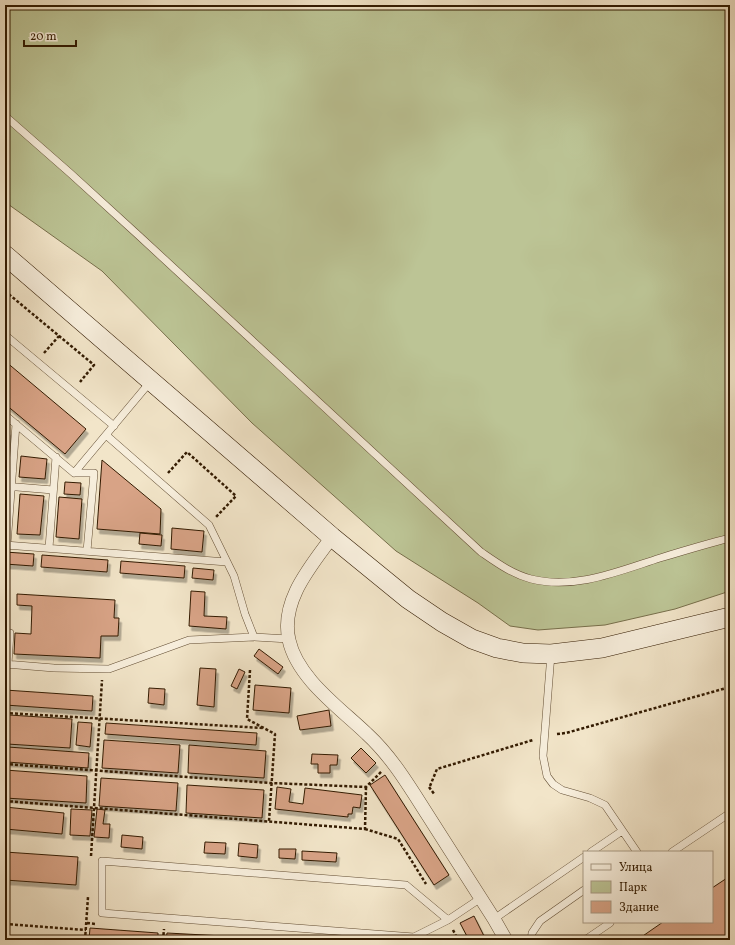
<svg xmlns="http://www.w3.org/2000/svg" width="735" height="945" font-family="Vollkorn,serif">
	<defs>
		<filter id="shadow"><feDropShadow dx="2.5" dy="4.5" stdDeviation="0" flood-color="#0004"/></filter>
	</defs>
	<rect width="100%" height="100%" fill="#f2e5c9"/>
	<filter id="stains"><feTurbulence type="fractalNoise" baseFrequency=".005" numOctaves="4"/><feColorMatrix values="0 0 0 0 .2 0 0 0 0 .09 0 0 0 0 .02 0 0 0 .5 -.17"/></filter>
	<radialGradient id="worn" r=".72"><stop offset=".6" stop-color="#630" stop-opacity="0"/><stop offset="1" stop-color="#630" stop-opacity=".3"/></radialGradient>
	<path fill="#bcc495" stroke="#776f4b" d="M5 5H730V591L675 609 605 625 538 630 510 626 478 603 396 551 252 423 102 271 5 202Z"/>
	<path fill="#d8a386" stroke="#321a01" filter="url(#shadow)" d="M5 361 86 429 65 454 5 404Z
		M5 431H9L6 474H5Z
		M21 456 47 459 45 479 19 477Z
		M102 460 161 509 160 534 97 529Z
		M65 482 81 483 80 495 64 494Z
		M20 494 44 496 40 535 17 534Z
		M59 497 82 499 79 539 56 537Z
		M172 528 204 531 202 552 171 549Z
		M140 533 162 535 161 546 139 544Z
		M5 552 34 554 33 566 5 564Z
		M42 555 108 560 107 572 41 567Z
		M121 561 185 566 184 578 120 573Z
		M193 568 214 570 213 580 192 578Z
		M191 591 205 592 204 616 227 617 226 629 189 626Z
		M17 594 115 600 114 618H119L118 636H101L100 658 14 654 15 633 31 634 32 606 17 605Z
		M259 649 283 667 278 674 254 656Z
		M200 668 216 669 214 707 197 705Z
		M239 669 245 672 237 689 231 686Z
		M255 685 291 688 289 713 253 710Z
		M149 688 165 689 164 705 148 703Z
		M5 690 93 696 92 711 5 705Z
		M329 710 331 726 300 730 297 716Z
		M9 715 72 719 70 748 7 744Z
		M78 722 92 723 90 747 76 745Z
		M106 723 257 733 256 745 105 734Z
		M104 740 180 745 178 773 102 768Z
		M189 745 266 751 264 778 188 773Z
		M8 747 89 753 88 768 7 762Z
		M361 748 376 763 366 773 351 758Z
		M312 754 338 755 337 765H330V773H318V764H311Z
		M5 770 87 776 86 803 5 798Z
		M385 775 449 875 434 885 370 785Z
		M101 778 178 783 176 811 99 806Z
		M187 785 264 790 262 818 186 813Z
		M277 787 291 789 289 802 303 804 305 788 362 795 360 808 353 807 352 814H348V817L275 809Z
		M5 807 64 813 62 834 5 829Z
		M71 809 92 810 90 836 70 835Z
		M97 809 105 810 103 824H110L109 838 94 837Z
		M122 835 143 837 142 849 121 847Z
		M205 842 226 843 225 854 204 853Z
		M239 843 258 845 257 858 238 856Z
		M279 849H296L295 859 279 858Z
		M302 851 337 853 336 862 302 860Z
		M5 852 78 857 76 885 5 880Z
		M730 876V940H637L663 922H712V888Z
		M474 916 486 940H469L460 923Z
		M90 928 158 933V940H89Z
		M167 933 242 937V940H166Z"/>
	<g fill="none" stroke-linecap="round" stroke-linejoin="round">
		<g stroke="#624d33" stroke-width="8">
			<path id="lane" d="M5 116 70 173 137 234 481 552C497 563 512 574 531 579 575 590 619 571 660 558 683 551 706 544 730 538
				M5 335 114 426
				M5 415 74 473H94L87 551
				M106 435 209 525 234 576 245 614 254 637
				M74 473 151 381
				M5 486 53 490
				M5 545 227 562
				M7 545 16 424
				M49 548 56 457
				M5 632 10 633 8 664
				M551 654 543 756 547 776 553 784 562 790 590 798 605 805 637 852
				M5 664 54 668 109 669 189 640 254 637 289 639
				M591 852 622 831
				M672 852 730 813
				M494 919 584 857
				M448 920 406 885 102 861V913L414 937 448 920 481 898
				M531 940 532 933 540 921 584 890
				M585 940 610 923"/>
		</g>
		<g stroke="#624d33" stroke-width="14">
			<path id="street" d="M332 537C311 566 280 601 289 640 297 678 340 708 367 734 392 757 409 786 427 814 449 849 472 884 494 919L506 940"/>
		</g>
		<g stroke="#321a01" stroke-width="20">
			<path id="secondary" d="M5 255 332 537 408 599 442 622 472 639 497 648 523 653 551 654 602 648 730 617"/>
		</g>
		<path stroke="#321a01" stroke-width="2.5" stroke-dasharray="3 2" stroke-linecap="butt" d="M5 291 94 365 80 382
			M44 353 59 336
			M168 473 187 452 236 496 216 517
			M250 670 247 719 275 734 269 821
			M5 713 263 728
			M557 734 566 733 730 687
			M5 764 271 783 366 787 382 771
			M430 786 437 769 533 740
			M429 787 435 795
			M5 801 365 829 366 787
			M365 829 398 839 426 884
			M91 856 102 680
			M87 923 96 924
			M5 924 86 930
			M453 930 458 940
			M85 940 88 897
			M163 940 164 929"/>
		<use href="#lane" stroke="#f7eedc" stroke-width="7"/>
		<use href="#street" stroke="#f7eedc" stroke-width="13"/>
		<use href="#secondary" stroke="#f7eedc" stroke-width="19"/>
	</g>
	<rect width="735" height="945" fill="none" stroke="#f2e5c9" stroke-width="20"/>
	<rect x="6" y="6" width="723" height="933" fill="none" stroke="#321a01" stroke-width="2"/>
	<rect x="10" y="10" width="715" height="925" fill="none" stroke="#321a01"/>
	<rect x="583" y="851" width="130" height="72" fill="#f7eedc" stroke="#a89984"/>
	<rect x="591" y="864" width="20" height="6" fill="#f7eedc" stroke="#a89984"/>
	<text x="619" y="871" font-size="12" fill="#321a01">Улица</text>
	<rect x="591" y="881" width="20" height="12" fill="#bcc495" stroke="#a89984"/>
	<text x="619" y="891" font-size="12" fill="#321a01">Парк</text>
	<rect x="591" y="901" width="20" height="12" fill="#d8a386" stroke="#a89984"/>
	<text x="619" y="911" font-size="12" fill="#321a01">Здание</text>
	<path d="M24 40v6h52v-6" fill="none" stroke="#321a01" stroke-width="2"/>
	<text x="30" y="40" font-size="12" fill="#321a01" stroke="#f7eedc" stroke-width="3" paint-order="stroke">20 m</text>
	<rect width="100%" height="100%" filter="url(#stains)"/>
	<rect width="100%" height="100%" fill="url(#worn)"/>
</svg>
